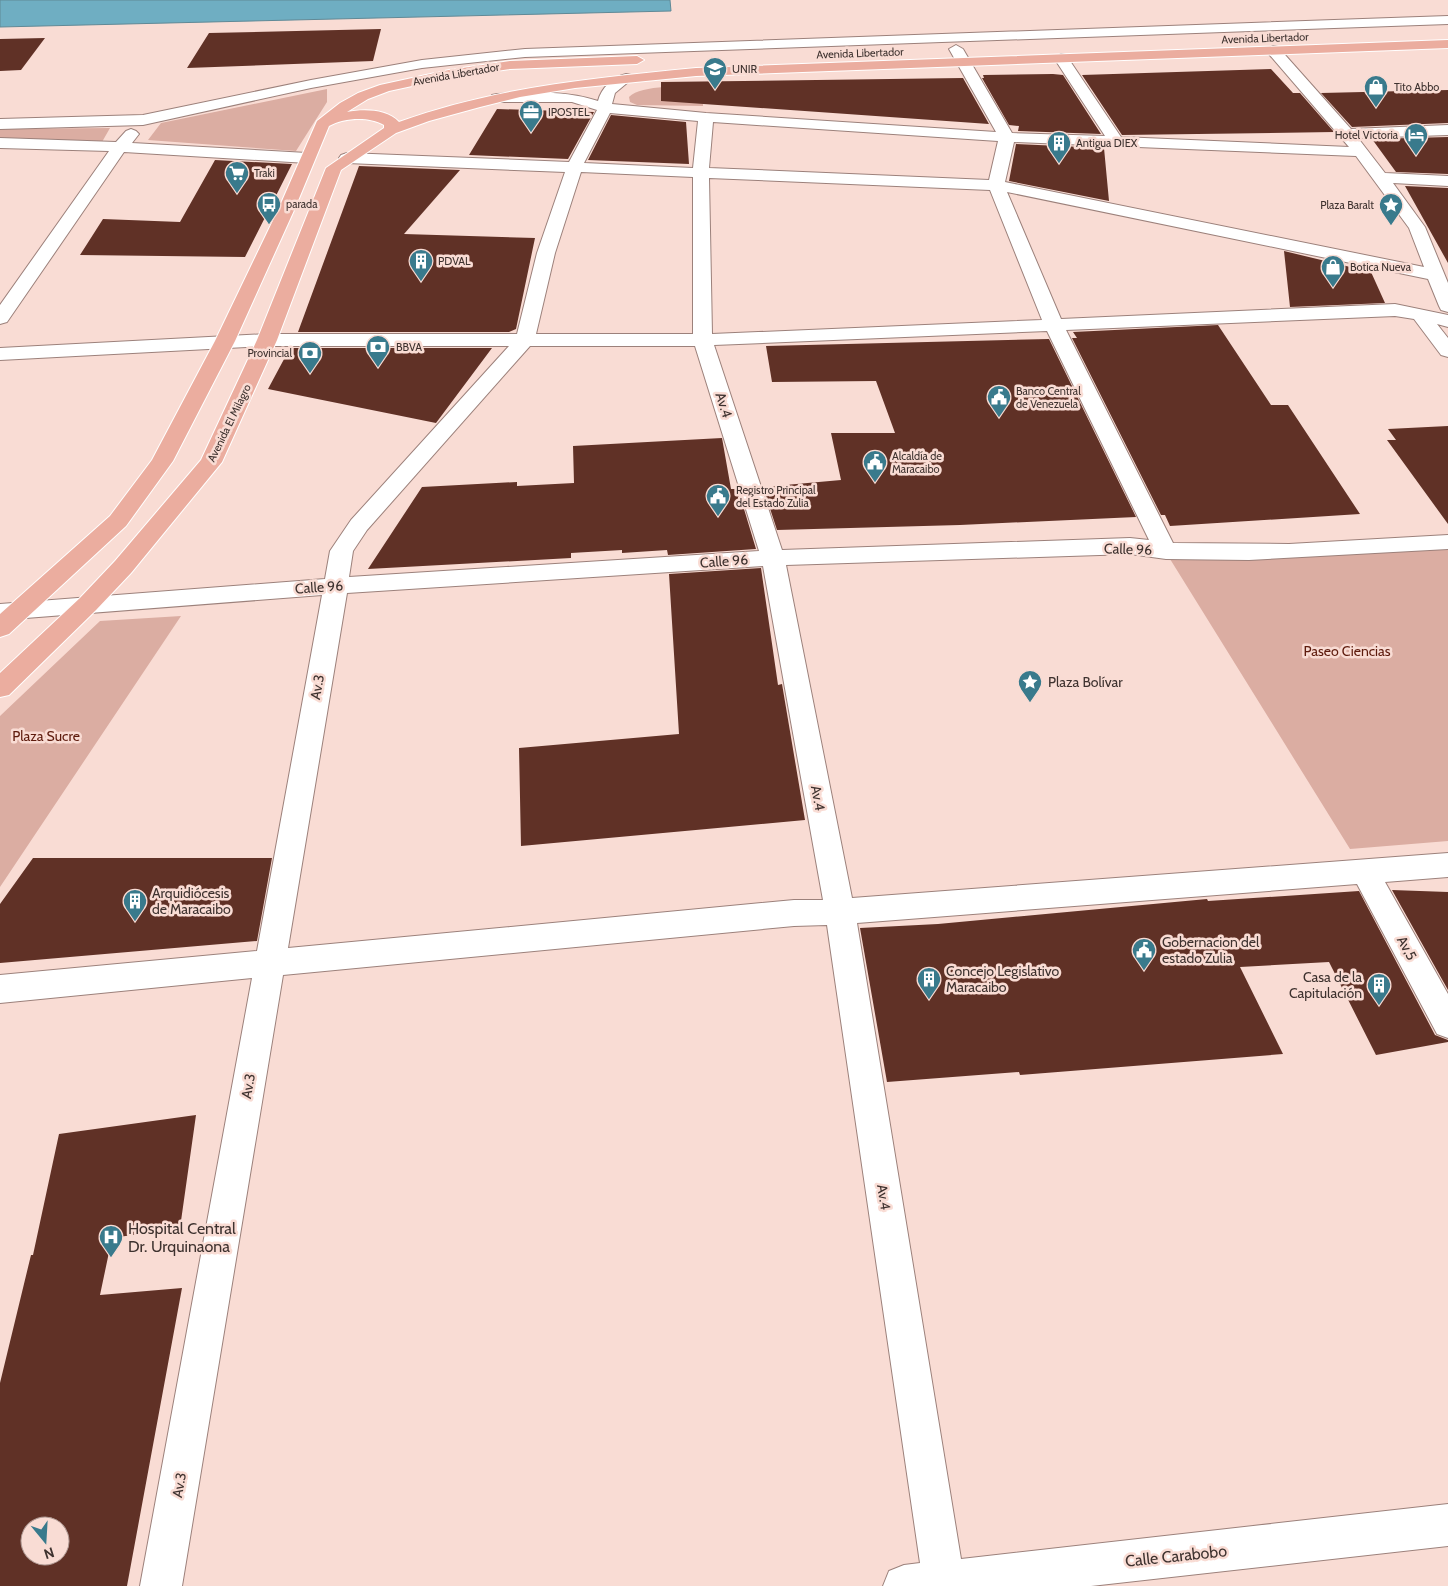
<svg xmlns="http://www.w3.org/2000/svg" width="1448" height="1586" font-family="Cabin,sans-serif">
	<rect width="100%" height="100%" fill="#f9dcd4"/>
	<path fill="#dbada2" d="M703 86V106L637 105 630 102 629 97C642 84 685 87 703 86Z
		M327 89V102L296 151 148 140 161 123Z
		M110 128 102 142 0 139V129Z
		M1448 542V841L1350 849 1170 559Z
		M181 616 0 887V716L100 621Z"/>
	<path fill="#6faec2" stroke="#608996" d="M0 0H670L671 11 0 27Z"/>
	<path fill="#603126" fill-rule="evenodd" d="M381 29 373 61 187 68 209 33Z
		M45 38 21 70 0 71V39Z
		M1271 69 1293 93H1300L1334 132 1122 135 1082 75Z
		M1053 74 1063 75 1101 134 1018 131 1019 126 1009 125 982 78H984L983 75Z
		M963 78 989 124 661 101V82Z
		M1448 90V123L1352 127 1321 93Z
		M497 109 594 112 568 159 469 155Z
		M611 115 686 122 689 164 588 160Z
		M1448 137V174L1396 172 1372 139Z
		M1016 144 1104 148 1109 201 1009 181Z
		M215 160 292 164 245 257 80 255 103 219 180 222Z
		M359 166 460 170 404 234 535 238 516 329 509 332H298Z
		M1405 186 1448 188V263Z
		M1284 251 1371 272 1385 303 1290 307Z
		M1218 325 1271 405H1288L1360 514 1170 526 1165 515H1161L1072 338H1077L1073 332Z
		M1049 339 1136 517 960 525 777 530 763 487 841 480 831 433H895L876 381 772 382 766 346Z
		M290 348H492L436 423 268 389Z
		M1448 426V524L1387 440H1396L1388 429Z
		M722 438 731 489H738L756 549 668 555 667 550 622 553V550L571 553V558L368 569 422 487 517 482V486L574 483 573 446Z
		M761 568 778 685 782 684 805 820 521 846 519 748 679 734 669 574Z
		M33 858H272L257 941 0 963V904Z
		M1392 890 1448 892V990Z
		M1359 891 1435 1035 1448 1040V1042L1376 1055 1329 962 1240 967 1283 1054 1020 1075 1019 1072 887 1082 860 928 938 924 1207 899 1208 901Z
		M196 1115 180 1228 112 1238 100 1295 182 1288 127 1586H0V1383L31 1255H33L59 1134ZM30 1526H60V1556H30Z"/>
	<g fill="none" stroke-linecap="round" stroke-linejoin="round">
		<g stroke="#9c817b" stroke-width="2">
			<path id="minor" d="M1448 16V24L525 57 422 68 311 88 143 125 0 129V119L143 115 311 80 422 60 525 49Z
				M956 45 963 49 1012 133 1105 136 1054 58 1061 54 1066 55 1121 137 1349 147 1268 53 1266 50 1273 46 1278 47 1351 129 1448 125V135L1358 138 1385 173 1448 176V186L1393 183 1425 227 1448 283V312L1441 310 1439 306 1428 279 1007 192 1061 319 1395 304 1448 315V327L1437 324 1448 338V357L1441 355 1414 319 1395 316 1066 330 1173 543 1289 544 1448 535V549L1249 560 1166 559 1130 554 786 565 852 898 1448 853V877L1385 882 1448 994V1038L1437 1034 1357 884 857 923 961 1559 1448 1504V1546L1091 1586H883L889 1571 904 1565 920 1563 827 925 794 926 283 975 182 1586H140L252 978 0 1003V975L257 951 322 595 0 620V604L325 579 330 551 351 520 509 346H267L0 360V348L267 334H517L537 253 565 172 347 163 341 161 339 158 341 155 347 153 569 162 597 110 572 102H497L492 101 490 98 492 95 497 94C533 93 563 90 598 101 601 88 613 77 626 74L631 75 633 78 615 93 612 104 706 113 996 132 949 49ZM610 113 698 121 693 168 584 163ZM713 122 998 141 989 180 709 168ZM1014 142 1356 156 1409 228 1424 267 1005 182ZM581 172 693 177V334H536L555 253ZM709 178 990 190 1042 320 712 334ZM1047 331 1149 540 1130 538 782 550 714 345ZM530 346H695L759 551 349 577 353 551 367 530ZM763 566 823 900H794L288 948 347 593Z
				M131 129 136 131 139 134 132 143 307 153 313 155 315 158 313 161 307 163 124 152 7 322 0 324V305L109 151 0 148V138L116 142 126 131Z"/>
		</g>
		<g stroke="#fff" stroke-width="2">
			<path id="major" d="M1448 40V48L696 76 575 88 520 97 480 107 429 121 396 133 341 170 277 340 222 462 131 573 96 610 9 695 0 697V673L80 598 115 561 201 460 257 340 326 168 384 128V125C368 116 344 118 329 126L295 208 235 341 173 461 126 526 9 634 0 637V614L110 516 152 460 215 341 279 208 317 121 340 103 358 93 380 85 449 70 510 61 637 56 644 60 637 64 510 69 449 78 389 91 368 99 347 112C364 109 386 109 399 122 495 87 595 78 696 68Z"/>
		</g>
		<use href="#minor" fill="#fff" fill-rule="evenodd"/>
		<use href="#major" fill="#ebad9f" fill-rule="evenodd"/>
	</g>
	<defs>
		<g id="university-pin" transform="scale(1.25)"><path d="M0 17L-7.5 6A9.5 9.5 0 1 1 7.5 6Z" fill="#397a8c" stroke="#f9dcd4"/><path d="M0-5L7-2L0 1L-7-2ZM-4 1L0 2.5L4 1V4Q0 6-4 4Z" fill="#fff"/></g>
		<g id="shop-pin" transform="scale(1.25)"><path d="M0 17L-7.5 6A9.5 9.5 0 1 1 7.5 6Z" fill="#397a8c" stroke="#f9dcd4"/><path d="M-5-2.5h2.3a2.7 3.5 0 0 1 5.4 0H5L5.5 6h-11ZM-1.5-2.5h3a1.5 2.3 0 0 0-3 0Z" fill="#fff"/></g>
		<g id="office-pin" transform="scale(1.25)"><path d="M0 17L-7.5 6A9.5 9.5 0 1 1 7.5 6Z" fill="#397a8c" stroke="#f9dcd4"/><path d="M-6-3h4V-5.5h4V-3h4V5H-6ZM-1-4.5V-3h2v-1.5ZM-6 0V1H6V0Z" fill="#fff"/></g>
		<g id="hotel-pin" transform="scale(1.25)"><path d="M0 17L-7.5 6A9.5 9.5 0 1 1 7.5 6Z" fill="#397a8c" stroke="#f9dcd4"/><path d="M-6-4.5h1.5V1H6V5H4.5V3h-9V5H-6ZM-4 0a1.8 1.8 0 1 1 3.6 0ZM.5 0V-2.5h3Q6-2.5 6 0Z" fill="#fff"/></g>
		<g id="building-pin" transform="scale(1.25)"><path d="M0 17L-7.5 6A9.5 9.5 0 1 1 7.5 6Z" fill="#397a8c" stroke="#f9dcd4"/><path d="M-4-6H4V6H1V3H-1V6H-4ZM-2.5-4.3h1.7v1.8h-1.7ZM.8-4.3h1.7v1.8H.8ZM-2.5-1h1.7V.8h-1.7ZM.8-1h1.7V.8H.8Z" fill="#fff"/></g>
		<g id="supermarket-pin" transform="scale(1.25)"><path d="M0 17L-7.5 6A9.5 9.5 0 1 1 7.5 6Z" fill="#397a8c" stroke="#f9dcd4"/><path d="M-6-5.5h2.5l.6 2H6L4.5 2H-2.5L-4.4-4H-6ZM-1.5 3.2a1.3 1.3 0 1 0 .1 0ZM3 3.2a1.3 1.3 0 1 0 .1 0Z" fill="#fff"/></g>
		<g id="bus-pin" transform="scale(1.25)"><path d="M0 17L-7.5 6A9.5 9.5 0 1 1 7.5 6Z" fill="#397a8c" stroke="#f9dcd4"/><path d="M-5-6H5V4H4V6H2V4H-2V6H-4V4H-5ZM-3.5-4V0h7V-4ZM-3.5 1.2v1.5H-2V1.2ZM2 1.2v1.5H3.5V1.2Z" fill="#fff"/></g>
		<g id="sight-pin" transform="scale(1.25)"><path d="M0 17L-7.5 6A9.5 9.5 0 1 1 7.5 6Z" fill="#397a8c" stroke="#f9dcd4"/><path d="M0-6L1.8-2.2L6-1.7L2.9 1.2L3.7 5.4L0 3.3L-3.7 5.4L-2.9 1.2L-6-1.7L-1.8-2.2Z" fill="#fff"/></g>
		<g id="bank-pin" transform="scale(1.25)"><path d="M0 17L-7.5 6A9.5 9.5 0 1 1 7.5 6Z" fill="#397a8c" stroke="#f9dcd4"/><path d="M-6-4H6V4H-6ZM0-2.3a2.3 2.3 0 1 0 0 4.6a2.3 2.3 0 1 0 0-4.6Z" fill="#fff"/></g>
		<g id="civic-pin" transform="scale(1.25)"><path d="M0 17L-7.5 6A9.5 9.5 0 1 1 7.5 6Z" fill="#397a8c" stroke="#f9dcd4"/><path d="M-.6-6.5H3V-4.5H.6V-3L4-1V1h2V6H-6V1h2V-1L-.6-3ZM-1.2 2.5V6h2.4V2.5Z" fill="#fff"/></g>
		<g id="hospital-pin" transform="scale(1.25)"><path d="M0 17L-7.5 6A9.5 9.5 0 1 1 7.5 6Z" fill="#397a8c" stroke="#f9dcd4"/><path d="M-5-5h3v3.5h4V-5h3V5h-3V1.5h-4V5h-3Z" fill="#fff"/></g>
	</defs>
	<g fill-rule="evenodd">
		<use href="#university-pin" x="715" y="69"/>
		<use href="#shop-pin" x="1376" y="87"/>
		<use href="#office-pin" x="531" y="112"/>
		<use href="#hotel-pin" x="1416" y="135"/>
		<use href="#building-pin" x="1059" y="143"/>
		<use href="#supermarket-pin" x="237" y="173"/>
		<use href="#bus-pin" x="269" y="204"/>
		<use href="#sight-pin" x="1391" y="205"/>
		<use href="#building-pin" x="421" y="261"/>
		<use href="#shop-pin" x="1333" y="267"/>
		<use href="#bank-pin" x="378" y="347"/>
		<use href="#bank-pin" x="310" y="353"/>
		<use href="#civic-pin" x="999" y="397"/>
		<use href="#civic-pin" x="875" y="462"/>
		<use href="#civic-pin" x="718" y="496"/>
		<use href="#sight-pin" x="1030" y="682"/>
		<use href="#building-pin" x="135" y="901"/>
		<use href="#civic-pin" x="1144" y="950"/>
		<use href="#building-pin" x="929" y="979"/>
		<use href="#building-pin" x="1379" y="985"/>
		<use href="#hospital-pin" x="111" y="1237"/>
	</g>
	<g text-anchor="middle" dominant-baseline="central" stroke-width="5" stroke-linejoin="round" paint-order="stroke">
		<g font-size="11" fill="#3e322f" stroke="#f9dcd4">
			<text transform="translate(1265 38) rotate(-2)">Avenida Libertador</text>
			<text transform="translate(860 53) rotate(-2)">Avenida Libertador</text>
			<text transform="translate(456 74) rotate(-10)">Avenida Libertador</text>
			<text transform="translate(229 423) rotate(-64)">Avenida El Milagro</text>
		</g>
		<g font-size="11" fill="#3e322f" stroke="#f9dcd4" text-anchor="start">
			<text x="732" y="69">UNIR</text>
			<text x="1394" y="87">Tito Abbo</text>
			<text x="548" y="112">IPOSTEL</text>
			<text x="1398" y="135" text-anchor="end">Hotel Victoria</text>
			<text x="1076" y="143">Antigua DIEX</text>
			<text x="254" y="173">Traki</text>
			<text x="286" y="204">parada</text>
			<text x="1374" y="205" text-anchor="end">Plaza Baralt</text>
			<text x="438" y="261">PDVAL</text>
			<text x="1350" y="267">Botica Nueva</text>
			<text x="396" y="347">BBVA</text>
			<text x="292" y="353" text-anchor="end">Provincial</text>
			<text x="1016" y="391">Banco Central<tspan x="1016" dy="13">de Venezuela</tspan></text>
			<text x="892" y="456">Alcaldía de<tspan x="892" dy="13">Maracaibo</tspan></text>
			<text x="736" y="490">Registro Principal<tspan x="736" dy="13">del Estado Zulia</tspan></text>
		</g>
		<g font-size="14" fill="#3e322f" stroke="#f9dcd4">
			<text transform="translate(724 405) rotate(72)">Av.4</text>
			<text transform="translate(1128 549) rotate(2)">Calle 96</text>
			<text transform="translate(724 561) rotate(-4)">Calle 96</text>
			<text transform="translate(319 587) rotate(-4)">Calle 96</text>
			<text transform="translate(317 687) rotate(-80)">Av.3</text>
			<text transform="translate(818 798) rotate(79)">Av.4</text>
			<text transform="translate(1407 948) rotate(61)">Av,5</text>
			<text transform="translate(248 1086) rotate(-80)">Av.3</text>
			<text transform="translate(884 1197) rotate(81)">Av.4</text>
			<text transform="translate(179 1485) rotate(-80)">Av.3</text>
		</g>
		<g font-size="14" fill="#5e1b0d" stroke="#f9dcd4">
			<text x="1347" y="651">Paseo Ciencias</text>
			<text x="46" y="736">Plaza Sucre</text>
		</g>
		<g font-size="14" fill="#3e322f" stroke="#f9dcd4" text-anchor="start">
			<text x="1048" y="682">Plaza Bolívar</text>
			<text x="152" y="893">Arquidiócesis<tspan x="152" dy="16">de Maracaibo</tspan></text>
			<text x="1162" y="942">Gobernacion del<tspan x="1162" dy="16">estado Zulia</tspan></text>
			<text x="946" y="971">Concejo Legislativo<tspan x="946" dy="16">Maracaibo</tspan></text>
			<text x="1362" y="977" text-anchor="end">Casa de la<tspan x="1362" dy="16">Capitulación</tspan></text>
		</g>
		<g font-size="16" fill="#3e322f" stroke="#f9dcd4" text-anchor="start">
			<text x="128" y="1228">Hospital Central<tspan x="128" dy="18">Dr. Urquinaona</tspan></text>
		</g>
		<g font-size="16" fill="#3e322f" stroke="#f9dcd4">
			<text transform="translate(1176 1556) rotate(-6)">Calle Carabobo</text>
		</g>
	</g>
	<g transform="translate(45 1541) rotate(162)"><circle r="24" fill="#f9dcd4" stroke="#ae9892"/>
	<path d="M0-4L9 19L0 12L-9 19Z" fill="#397a8c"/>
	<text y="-8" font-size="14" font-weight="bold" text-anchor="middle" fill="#3e322f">N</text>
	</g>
</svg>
